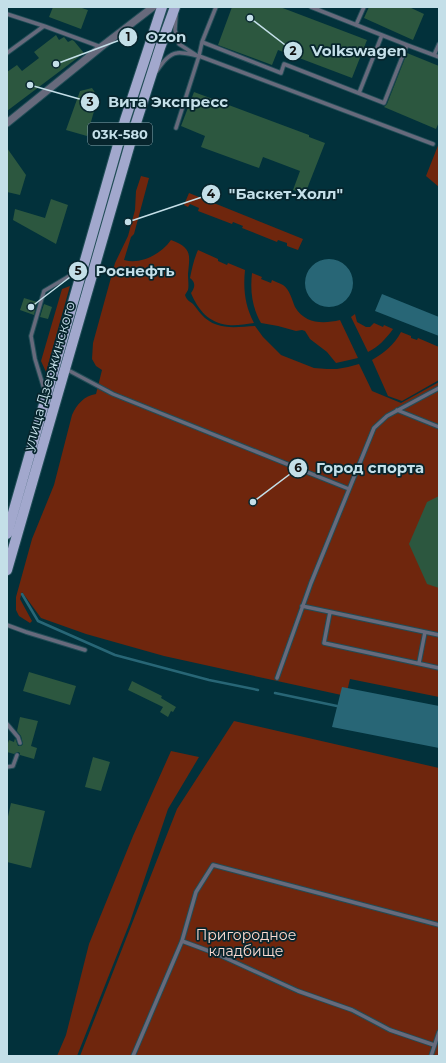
<svg xmlns="http://www.w3.org/2000/svg" width="446" height="1063" font-family="Montserrat,sans-serif">
	<rect width="100%" height="100%" fill="#02313b"/>
	<path fill="#6f260d" d="M439 143V187L426 176Z
		M141 176 149 178 134 234 131 237 124 260C141 265 161 254 171 240 192 248 190 254 188 274 188 279 189 286 188 290 187 292 186 293 185 295 187 301 190 301 193 304 196 307 198 311 201 314 216 331 235 327 255 326L263 337 281 355 314 368 327 369H337L348 367 359 364 372 391 401 403 439 382V697L350 679 346 696 268 679 164 656 86 634 41 618 22 592 20 599 32 621 30 623 19 616 16 610V597L32 539 54 485 72 415C77 404 84 396 96 394L102 370 96 366 92 359 93 343 115 263 128 236 135 210 136 191Z
		M189 193 303 239 298 250 287 246V243L278 240 277 242 242 228 243 226 233 222 232 224 198 211 199 208 190 204 188 207 184 205Z
		M198 250 218 259V261L227 265 228 263 245 270C243 289 245 306 254 323 245 324 237 326 228 325 209 323 198 310 191 293 195 287 196 283 190 278 192 268 194 259 198 250Z
		M252 273 262 277 261 279 271 283 272 280C275 282 280 283 283 285 290 290 292 300 295 307 305 324 323 324 340 320L358 358 336 363 327 352 310 339 305 331 302 330 296 331 278 326 261 323C252 307 250 291 252 273Z
		M70 286 46 372 41 361 62 289Z
		M355 314 357 322 366 327H370L374 323 383 327 384 325 393 329C386 339 378 347 368 352L351 317Z
		M401 332 411 336V338L417 340 418 338 439 347V380L402 401 388 396 372 360C384 353 394 345 401 332Z
		M234 721 439 768V1056H80L177 809Z
		M171 751 199 757 168 809 130 922 77 1056H57L66 1035 89 944 133 836Z"/>
	<path fill="#286676" d="M305 283a24 24 0 1 1 48 0a24 24 0 1 1-48 0Z
		M382 294 439 317V336L375 311Z
		M342 687 439 706V748L332 727Z"/>
	<g fill="none" stroke-linecap="round" stroke-linejoin="round">
		<path stroke="#286676" stroke-width="2.5" d="M22 594 38 621 115 655 209 680 258 690
			M275 693 337 706"/>
	</g>
	<path fill="#2c573f" d="M53 7H79L88 10 81 29 49 17Z
		M232 7H280L367 40 352 78 278 50 272 65 218 45Z
		M369 7H409L424 14 413 40 364 18Z
		M56 35 59 40 64 37 68 42 72 40 74 41 84 53 7 111V72L17 65 22 71 39 58 34 52Z
		M407 53 439 66V122L436 129 384 107 387 104Z
		M92 88 98 97 87 136 66 130 80 91Z
		M194 92 309 135V137L325 143 305 194 293 190 300 171 263 157 259 168 201 147 205 136 181 126Z
		M7 148 26 175 20 195 7 192Z
		M51 199 68 205 56 244 13 220 15 209 45 218Z
		M24 298 37 302 34 315 20 310Z
		M44 304 52 307 48 319 40 317Z
		M439 496V588L427 584 409 544 427 502Z
		M29 672 76 686 70 705 23 691Z
		M132 681 162 696 161 698 176 707 173 712 171 711 168 717 160 712 163 707 128 690Z
		M20 717 38 721 31 746 37 748 34 759 20 755V753L18 752 14 754 7 752V746L9 740 14 742 15 738 18 746H21L23 744 21 736 17 731Z
		M93 757 110 762 101 791 85 787Z
		M11 803 45 811 31 868 7 862V821Z"/>
	<g fill="none" stroke-linecap="round" stroke-linejoin="round">
		<g stroke="#214d57" stroke-width="5.5">
			<path id="service" d="M7 14 44 26
				M176 15 175 30 179 44 196 55
				M356 25 364 7
				M202 42 281 73 284 64 384 103 407 45 311 7
				M407 45 439 57
				M7 53 44 26 101 47
				M434 55 439 44
				M156 72C161 65 168 54 177 53 184 52 192 55 199 56L433 144
				M359 93 382 35
				M176 128 199 56 202 42 216 7
				M66 369 113 394 349 489
				M45 392 35 359 31 336 44 291 71 275 80 267
				M397 410 439 427
				M302 606 439 635
				M330 612 324 643 439 668
				M7 625 26 632 85 650
				M419 663 425 632
				M277 678 311 583 374 428 387 416 439 388
				M7 724 18 737 20 743
				M7 767 13 766 17 755
				M182 941 217 954 298 991 352 1010 390 1030 434 1045
				M133 1056 182 941 196 892 213 865 439 925
				M431 1056 439 1032"/>
		</g>
		<g stroke="#214d57" stroke-width="9">
			<path id="minor" d="M7 123 101 47 153 7"/>
		</g>
		<g stroke="#214d57" stroke-width="12">
			<path id="primary" d="M7 534 125 120 162 7
				M7 570 136 123 160 48 175 7"/>
		</g>
		<use href="#service" stroke="#676a7c" stroke-width="3.5"/>
		<use href="#minor" stroke="#676a7c" stroke-width="7"/>
		<use href="#primary" stroke="#a2a8cd" stroke-width="10"/>
	</g>
	<g text-anchor="middle" dominant-baseline="central" stroke-width="3.5" stroke-linejoin="round" paint-order="stroke">
		<rect fill="#07252d" stroke="#8ba7b0" stroke-width="1" x="88" y="123" width="64" height="22" rx="3"/>
		<g font-size="13" font-weight="bold" fill="#c4dfe8">
			<text x="120" y="134">03К-580</text>
		</g>
		<g font-size="14" fill="#c4dfe8" stroke="#07252d">
			<text transform="translate(49 376) rotate(-74)">улица Дзержинского</text>
		</g>
		<g font-size="14" fill="#fcdad0" stroke="#07252d">
			<text x="246" y="935">Пригородное<tspan x="246" dy="16">кладбище</tspan></text>
		</g>
	</g>
	<path fill="none" stroke="#c4dfe8" stroke-width="1.5" d="M56 64L128 37M250 18L293 51M30 85L90 102M128 222L211 194M31 307L78 271M253 502L298 468"/>
	<g fill="#c4dfe8" stroke="#07252d" stroke-width="1.5">
		<circle cx="56" cy="64" r="4"/>
		<circle cx="250" cy="18" r="4"/>
		<circle cx="30" cy="85" r="4"/>
		<circle cx="128" cy="222" r="4"/>
		<circle cx="31" cy="307" r="4"/>
		<circle cx="253" cy="502" r="4"/>
		<circle cx="128" cy="37" r="10"/>
		<circle cx="293" cy="51" r="10"/>
		<circle cx="90" cy="102" r="10"/>
		<circle cx="211" cy="194" r="10"/>
		<circle cx="78" cy="271" r="10"/>
		<circle cx="298" cy="468" r="10"/>
	</g>
	<g font-size="12" text-anchor="middle" font-weight="bold" fill="#111">
		<text x="128" y="41">1</text>
		<text x="293" y="55">2</text>
		<text x="90" y="106">3</text>
		<text x="211" y="198">4</text>
		<text x="78" y="275">5</text>
		<text x="298" y="472">6</text>
	</g>
	<g font-size="15" text-anchor="middle" font-weight="bold" fill="#c4dfe8" stroke="#07252d" stroke-width="3.5" stroke-linejoin="round" paint-order="stroke">
		<text x="166" y="42">Ozon</text>
		<text x="359" y="56">Volkswagen</text>
		<text x="168" y="107">Вита Экспресс</text>
		<text x="286" y="199">"Баскет-Холл"</text>
		<text x="135" y="276">Роснефть</text>
		<text x="370" y="473">Город спорта</text>
	</g>
	<rect width="446" height="1063" fill="none" stroke="#c4dfe8" stroke-width="16"/>
</svg>
